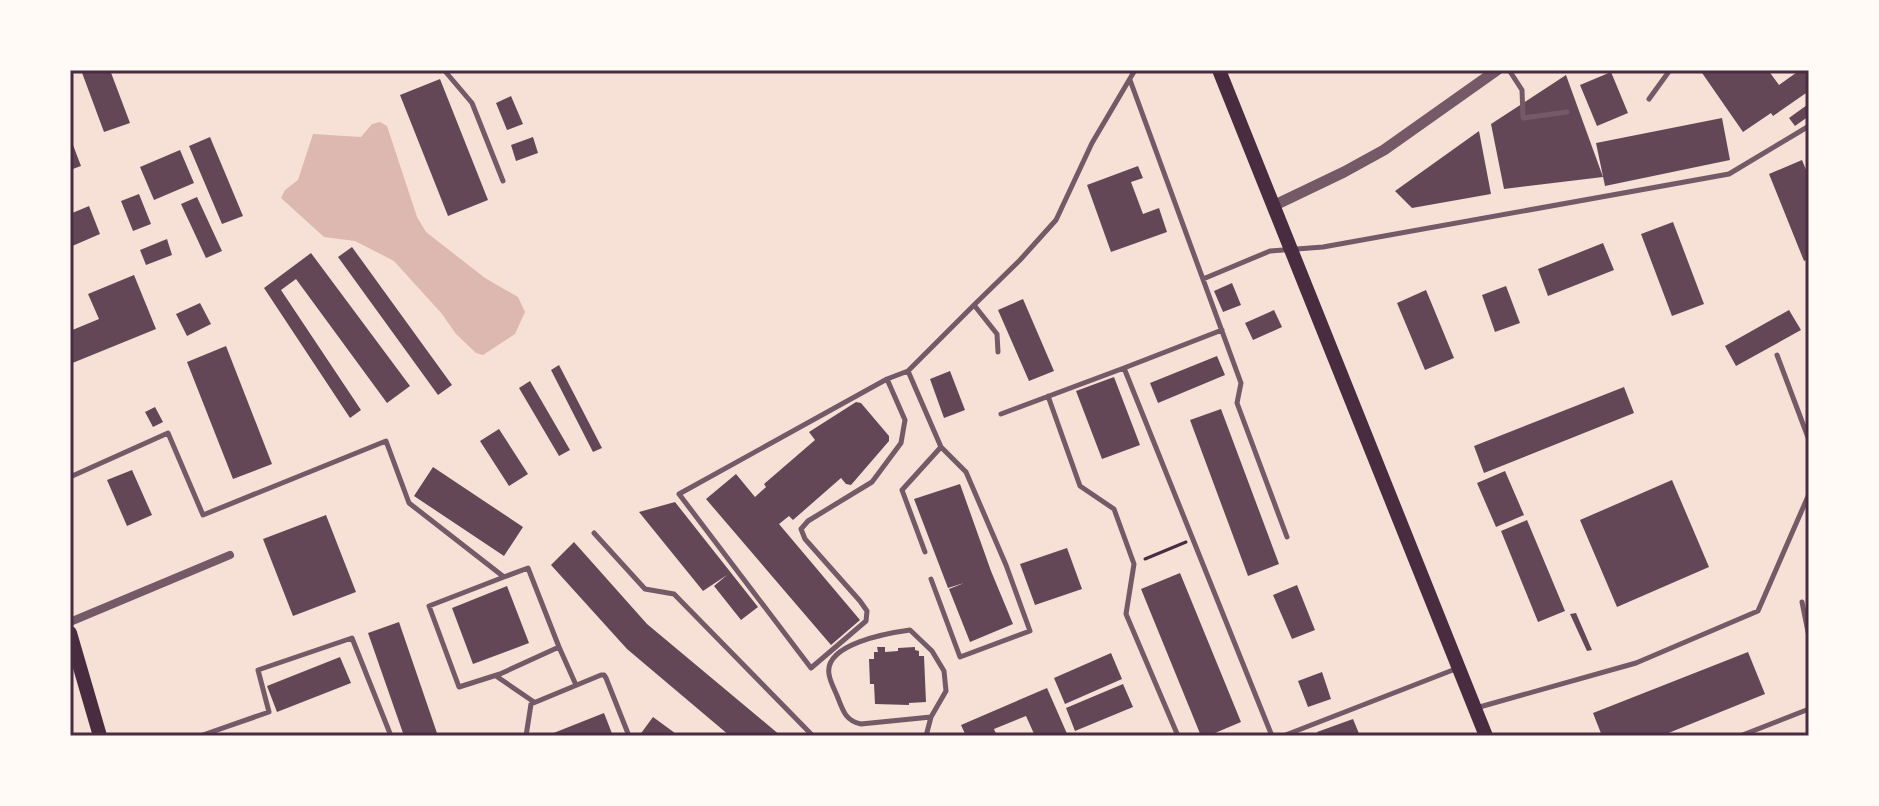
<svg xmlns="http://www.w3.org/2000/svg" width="1879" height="806" font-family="Manrope,sans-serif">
	<rect width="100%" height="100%" fill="#f7e1d7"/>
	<path fill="#dcb8b0" d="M380 122 387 126 417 217 426 232 485 278 518 297 525 312 515 334 483 355 476 353 456 334 442 314 394 261 355 241 324 237 281 198 285 190 298 180 313 134 361 137 372 124Z"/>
	<path fill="#644757" d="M81 70H110L130 123 104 132Z
		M1700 70H1768L1779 85 1800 70H1805L1809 76V91L1773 116 1771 113 1743 132Z
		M1611 72 1628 113 1597 126 1580 85Z
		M1566 75 1603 177 1504 189 1491 124Z
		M440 79 488 200 448 216 400 95Z
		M511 96 523 124 507 130 496 103Z
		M1807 105 1809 116 1795 126 1789 118Z
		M1722 118 1730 160 1605 186 1596 143Z
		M1479 131 1491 194 1412 208 1395 191Z
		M70 137 81 166 70 170Z
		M210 137 243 216 222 224 189 146Z
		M533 137 538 153 516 161 511 145Z
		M180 150 194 183 154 200 140 167Z
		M1802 160 1809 177V259L1804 261 1769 174Z
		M1138 166 1143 178 1131 182 1143 214 1159 208 1167 232 1111 252 1087 185Z
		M139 194 151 224 133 231 121 201Z
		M197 197 222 251 206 258 181 204Z
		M89 206 100 234 70 247V214Z
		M1673 222 1704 304 1672 316 1641 234Z
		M167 239 172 255 146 265 140 250Z
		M1603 243 1614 270 1548 296 1538 269Z
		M352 247 452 385 438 395 338 257Z
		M311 253 410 386 387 403 296 279 281 290 361 410 350 418 264 288Z
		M134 275 156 329 70 364V331L99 319 88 294Z
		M1232 283 1241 305 1223 312 1214 291Z
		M1506 286 1520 323 1495 332 1482 295Z
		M1426 290 1454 358 1425 370 1397 303Z
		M1023 299 1054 371 1029 381 998 310Z
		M200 303 211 324 187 336 176 314Z
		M1274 310 1282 327 1253 340 1245 323Z
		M1789 310 1801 330 1736 366 1725 346Z
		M226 346 272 464 233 479 187 362Z
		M1217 356 1225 375 1158 403 1150 383Z
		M559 365 602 448 593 452 551 370Z
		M950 371 965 410 944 418 930 379Z
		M1114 377 1140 445 1102 459 1076 391Z
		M530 381 570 450 559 456 519 388Z
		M1624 387 1634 413 1484 473 1474 446Z
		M856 402 861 403 889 436V441L851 485 846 484 841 478 793 520 789 516 779 524 860 620 831 645 706 499 736 474 755 497 766 487 764 484 815 440 809 432Z
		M155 407 163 422 153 427 145 412Z
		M1221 409 1279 564 1248 576 1190 420Z
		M499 429 528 474 509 486 480 441Z
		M433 467 523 527 504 556 414 496Z
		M132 470 152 515 127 526 107 480Z
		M1505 471 1524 515 1496 527 1477 483Z
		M1672 480 1709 567 1617 607 1580 520Z
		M960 484 991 571 1013 624 970 642 949 589 964 583 948 588 914 499Z
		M675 502 758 607 741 620 714 586 727 575 703 591 639 512Z
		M326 515 356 592 293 616 263 539Z
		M1527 520 1565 611 1538 622 1501 531Z
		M574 542 647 624 781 736H730L627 649 551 565Z
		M1067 548 1082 589 1035 605 1020 564Z
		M1180 573 1241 722 1208 736H1201L1141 589Z
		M1297 585 1315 630 1292 639 1273 595Z
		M507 586 529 643 473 664 452 608Z
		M1576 613 1592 650 1587 651 1570 614Z
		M399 622 438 736H404L368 633Z
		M877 647H885V652L898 651V648L915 647V650L919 651V656H924L926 702 909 703V705L875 704 874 684H870L869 659H874V652H878Z
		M1748 652 1765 694 1661 736H1602L1593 713Z
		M1111 653 1122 679 1065 704 1054 678Z
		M340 657 351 683 277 712 267 686Z
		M1322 672 1331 699 1308 707 1298 681Z
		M1123 684 1133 707 1075 731 1066 708Z
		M1047 688 1068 736H1035L1026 716 994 729 997 736H966L961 725Z
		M604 713 613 736H546Z
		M653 717 679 736H639Z
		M1353 719 1360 736H1319L1317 732Z"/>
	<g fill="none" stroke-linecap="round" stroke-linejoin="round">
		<path stroke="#4a2c40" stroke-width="3" d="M1145 559 1186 542"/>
		<path stroke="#755966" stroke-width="5" d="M444 70 472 103 503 181
			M1509 70 1522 90 1523 118 1567 112
			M1130 80 1241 383 1237 403 1287 537
			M1649 99 1670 70
			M1203 279 1270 251 1323 247 1729 174 1809 126
			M998 352 997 334 974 305 1020 260 1056 220 1092 143 1135 70
			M1777 355 1809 440
			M1124 368 1222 330
			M887 379 679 494 811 668 866 621 867 611 860 601 805 539 801 529 808 521 872 482 901 443 905 420 887 379 908 371
			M1048 396 1080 486 1114 509 1134 564 1126 614 1178 736
			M1001 414 1124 368 1272 736
			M70 477 168 433 203 515 386 441 409 503 504 577 528 568 559 647 500 674 459 687 429 606 504 577
			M594 533 645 589 674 594 813 736
			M925 552 902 490 941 447
			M931 579 960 657 1030 631 1006 565 966 472 941 447 908 371 974 305
			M1802 602 1809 637
			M559 647 576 685
			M496 676 534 702
			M1476 708 1636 663 1758 611 1809 494
			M200 736 269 712 258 670 352 638 391 736
			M526 736 531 704 601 675H604L606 678 629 736
			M926 736 931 717 946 691 944 671 932 651 910 630C888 633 824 644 829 674 830 682 835 690 838 698 843 711 846 721 861 724L931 717
			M1283 736 1458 668
			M1740 736 1809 709"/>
		<path stroke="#755966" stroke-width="8" d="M70 622 230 555"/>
		<path stroke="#755966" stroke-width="11" d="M1273 206 1344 172 1384 150 1497 70"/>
		<path stroke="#4a2c40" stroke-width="14" d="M1219 70 1486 736
			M70 633 100 736"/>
	</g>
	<rect width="1879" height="806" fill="none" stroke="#fffaf5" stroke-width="144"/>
	<rect x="72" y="72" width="1735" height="662" fill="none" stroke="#4a2c40" stroke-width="3"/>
</svg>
